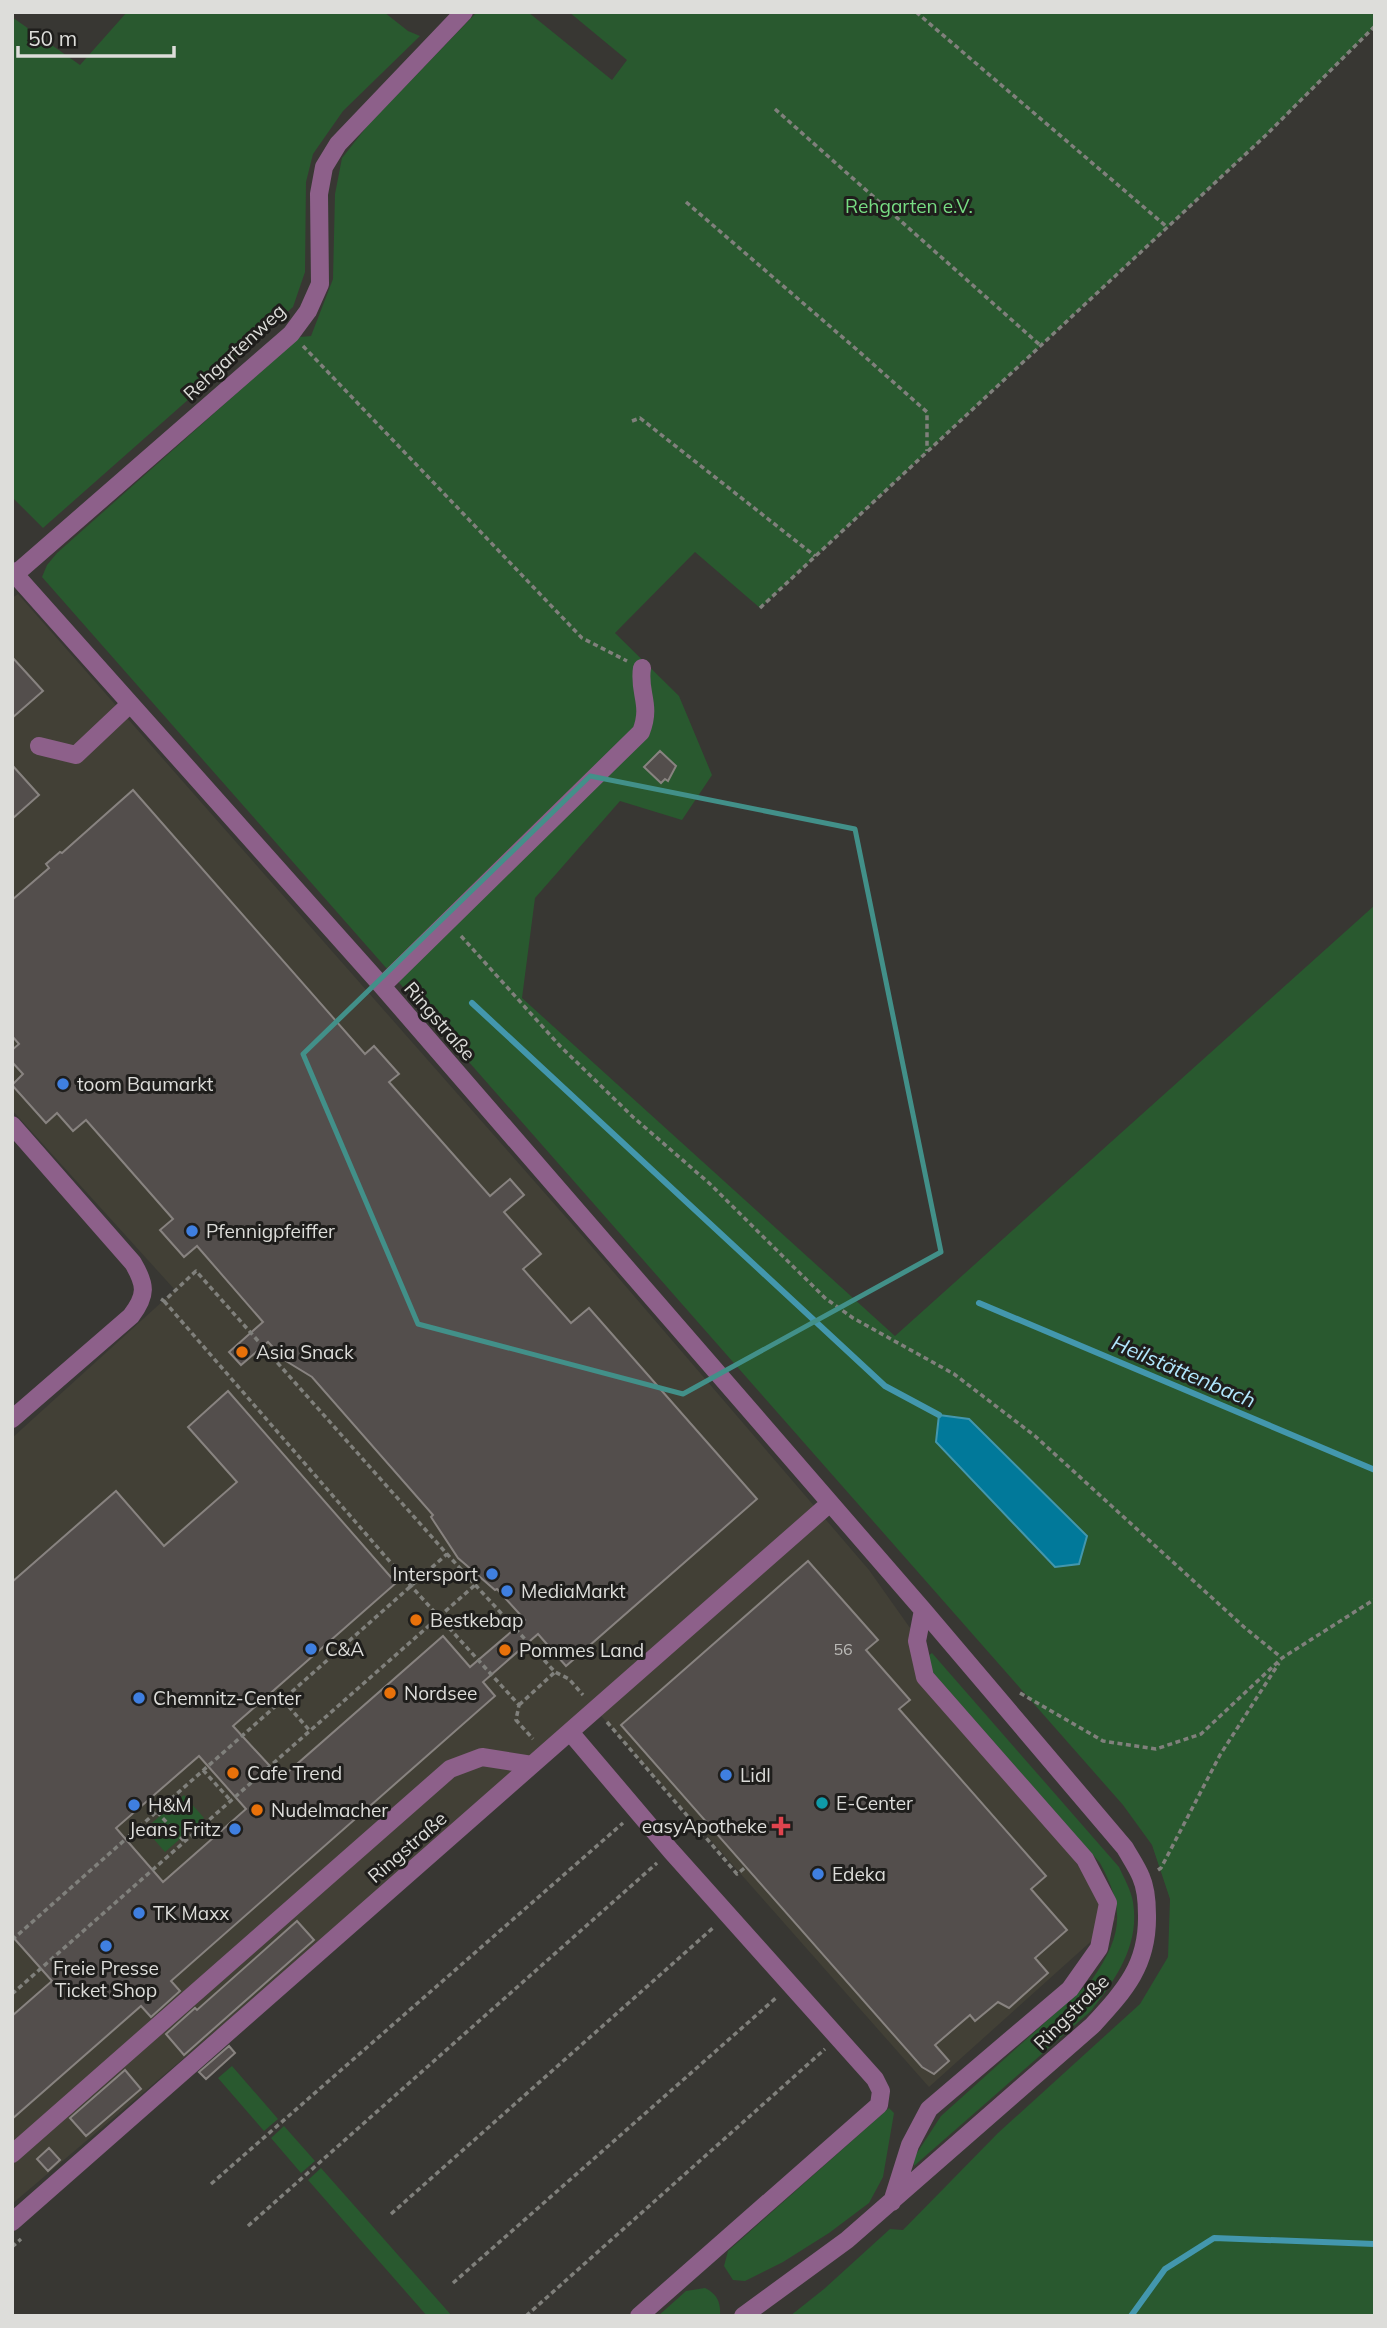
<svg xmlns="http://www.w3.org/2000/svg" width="1387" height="2328" font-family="Mulish,sans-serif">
	<rect width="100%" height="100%" fill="#383733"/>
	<path fill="#424036" d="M18 594 586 1240 869 1570 1116 1919 929 2087 595 1709 12 2204V1438L175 1290 12 1110V598Z"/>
	<path fill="#29592f" d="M127 12H384L408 31 420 36 343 111 313 154 306 182 305 272 293 307 43 528 12 497V17L80 65Z
		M477 12H528L612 80 627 60 569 12H1375V26L1265 136 760 608 695 552 615 633 679 696 712 775 682 820 620 801 535 898 522 998 895 1336 1375 905V2316H790L824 2289 890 2229 903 2230 998 2133 1140 2004 1168 1957 1170 1899 1152 1845 1123 1805 42 577 47 565 57 553 300 337 311 336 333 279 335 194 342 158 368 125Z
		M932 1653 1119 1867C1124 1878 1131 1890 1133 1902 1140 1945 1116 1979 1091 2011L914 2166 913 2159 941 2116 1091 1981C1122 1937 1126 1911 1100 1863L927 1666 925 1658Z
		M184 1795 204 1818 165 1852 145 1829Z
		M232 2066 278 2119 264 2131 218 2078Z
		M889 2108 894 2113 883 2177 869 2203 829 2233 783 2262 745 2281 733 2280 724 2266 728 2251Z
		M284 2126 315 2161 301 2173 271 2138Z
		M321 2168 452 2316H427L308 2180Z
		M705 2288C717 2294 721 2302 720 2316H658L686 2291Z"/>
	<path fill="#01799a" stroke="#4397ad" stroke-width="2" d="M939 1415 969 1419 1087 1536 1079 1564 1055 1567 936 1442Z"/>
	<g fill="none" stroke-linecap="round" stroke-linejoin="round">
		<path stroke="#4397ad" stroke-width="6" d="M472 1003 885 1386 939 1415
			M979 1303 1375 1470
			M1131 2316 1165 2269 1214 2238 1375 2244"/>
	</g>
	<path fill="#534e4c" stroke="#888380" stroke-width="2" fill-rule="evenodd" d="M12 657 43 691 12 718Z
		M660 751 676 766 668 781 665 779 661 783 644 767Z
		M12 765 39 795 12 819Z
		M133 790 365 1054 374 1046 399 1074 389 1082 490 1196 510 1179 524 1195 504 1212 541 1254 523 1269 571 1323 589 1308 757 1499 566 1666 538 1634 483 1682 495 1696 171 1981 180 1991 151 2017 141 2006 12 2119V2016L52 1981 12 1936V1582L116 1491 164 1546 237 1482 188 1427 228 1391 396 1583 233 1726 281 1778 443 1636 470 1667 525 1620 497 1589 495 1590 458 1558 431 1517 433 1515 312 1377 286 1361 268 1342 241 1365 229 1352 263 1322 197 1246 184 1257 160 1230 173 1219 86 1120 73 1131 57 1113 46 1123 12 1085 23 1074 12 1062V1050L19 1044 12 1036V900L49 868 46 864 60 852 62 853ZM199 1756 246 1809 163 1882 116 1828Z
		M808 1561 878 1640 866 1650 910 1700 899 1709 1046 1876 1031 1889 1067 1930 1035 1958 1048 1973 1009 2008 998 2002 975 2021 970 2015 935 2045 949 2061 934 2074 922 2067 621 1725Z
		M297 1921 314 1940 184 2055 166 2034 195 2008 197 2010Z
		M229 2046 235 2053 206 2079 199 2072Z
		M125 2070 141 2089 86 2136 70 2118Z
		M49 2148 60 2160 48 2171 37 2159Z"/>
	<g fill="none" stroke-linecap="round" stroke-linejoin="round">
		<path stroke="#80807c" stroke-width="3.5" stroke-dasharray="5 3.5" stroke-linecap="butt" d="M916 12 1167 227
			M775 109 1041 346
			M686 202 855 348 927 412V451
			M303 346 582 638 627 661
			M632 421 640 418 815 556
			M760 608 1265 136 1375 26
			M461 936 560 1046 633 1117 709 1183 825 1298 853 1318 954 1374 1035 1436 1244 1627 1282 1658
			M161 1299 164 1301 196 1271 447 1554 555 1672 569 1679 583 1695
			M164 1301 411 1586 519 1705 516 1720 533 1739
			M1020 1693 1103 1741 1156 1749 1201 1734 1282 1658 1375 1599
			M283 1700 310 1731
			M519 1705 555 1672
			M607 1722 737 1874 746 1867
			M203 1770 231 1801
			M157 1812 184 1841
			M1158 1870 1161 1868 1220 1755 1279 1663
			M12 1940 447 1554
			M12 1994 475 1585
			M211 2184 623 1823
			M391 2214 714 1927
			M248 2226 657 1863
			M12 2247 21 2239
			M453 2283 777 1997
			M526 2316 825 2049"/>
		<path stroke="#8d608a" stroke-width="18" d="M12 571 382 986 923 1610 1125 1848C1130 1857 1137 1867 1141 1877 1146 1888 1147 1903 1147 1915 1148 1965 1125 1990 1093 2025L847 2240 743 2316
			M12 577 291 334 308 311 320 284 319 194 324 167 338 144 464 12
			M39 746 76 755 130 704
			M382 986 641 732C652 704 638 693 642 668
			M12 1125 133 1263C146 1285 147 1295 131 1316L12 1419
			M570 1732 671 1851 875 2079 881 2091 879 2105 639 2316
			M12 2154 450 1769 482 1757 532 1765
			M892 2202 910 2145 929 2109 1070 1989 1099 1948 1108 1903 1085 1859 925 1677 917 1641 923 1610
			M12 2222 830 1503"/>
	</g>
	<path fill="none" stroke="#429089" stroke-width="5" stroke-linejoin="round" d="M590 776 855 829 941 1252 683 1394 418 1324 303 1054Z"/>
	<g fill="#3f7fe0" stroke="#1f1e1c" stroke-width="2.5">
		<circle cx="63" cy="1084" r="7"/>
		<circle cx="192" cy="1231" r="7"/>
		<circle cx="492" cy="1574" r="7"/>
		<circle cx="507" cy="1591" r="7"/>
		<circle cx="311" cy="1649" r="7"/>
		<circle cx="139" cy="1698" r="7"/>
		<circle cx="726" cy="1775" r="7"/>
		<circle cx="134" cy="1805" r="7"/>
		<circle cx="235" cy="1829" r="7"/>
		<circle cx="818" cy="1874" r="7"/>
		<circle cx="139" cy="1913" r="7"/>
		<circle cx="106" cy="1946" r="7"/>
	</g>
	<g fill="#e8710a" stroke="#1f1e1c" stroke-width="2.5">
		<circle cx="242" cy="1352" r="7"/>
		<circle cx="416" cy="1620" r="7"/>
		<circle cx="505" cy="1650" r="7"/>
		<circle cx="390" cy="1693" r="7"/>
		<circle cx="233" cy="1773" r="7"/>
		<circle cx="257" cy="1810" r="7"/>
	</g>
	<circle fill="#0f9aa8" stroke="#1f1e1c" stroke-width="2.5" cx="822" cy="1803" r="7"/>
	<path fill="#e0444e" stroke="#1f1e1c" stroke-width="2.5" d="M777.5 1815.5h7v7h7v7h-7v7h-7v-7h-7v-7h7z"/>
	<g text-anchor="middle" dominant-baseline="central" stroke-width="6" stroke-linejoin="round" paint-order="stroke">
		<g font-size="16" fill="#bab9b6">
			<text x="843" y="1649">56</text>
		</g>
		<g font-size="19" fill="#77dd83" stroke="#1f1e1c">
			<text x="909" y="206">Rehgarten e.V.</text>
		</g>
		<g font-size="19" fill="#ddddda" stroke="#1f1e1c">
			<text transform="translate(234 352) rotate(-43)">Rehgartenweg</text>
			<text transform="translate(440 1021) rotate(49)">Ringstraße</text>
			<text transform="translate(407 1847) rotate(-41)">Ringstraße</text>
			<text transform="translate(1071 2012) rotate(-45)">Ringstraße</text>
		</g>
		<g font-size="19" fill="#ddddda" stroke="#1f1e1c" text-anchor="start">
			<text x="77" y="1084">toom Baumarkt</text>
			<text x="206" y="1231">Pfennigpfeiffer</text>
			<text x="256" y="1352">Asia Snack</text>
			<text x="478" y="1574" text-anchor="end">Intersport</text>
			<text x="521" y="1591">MediaMarkt</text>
			<text x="430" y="1620">Bestkebap</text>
			<text x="325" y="1649">C&amp;A</text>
			<text x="519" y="1650">Pommes Land</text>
			<text x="404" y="1693">Nordsee</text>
			<text x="153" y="1698">Chemnitz-Center</text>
			<text x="247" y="1773">Cafe Trend</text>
			<text x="740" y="1775">Lidl</text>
			<text x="836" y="1803">E-Center</text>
			<text x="148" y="1805">H&amp;M</text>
			<text x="271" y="1810">Nudelmacher</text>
			<text x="767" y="1826" text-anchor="end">easyApotheke</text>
			<text x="221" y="1829" text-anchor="end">Jeans Fritz</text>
			<text x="832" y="1874">Edeka</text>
			<text x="153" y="1913">TK Maxx</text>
			<text x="106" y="1968" text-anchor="middle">Freie Presse<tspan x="106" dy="22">Ticket Shop</tspan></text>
		</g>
		<g font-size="21" font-style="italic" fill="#b1e7fd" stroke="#1f1e1c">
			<text transform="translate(1184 1371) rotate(23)">Heilstättenbach</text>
		</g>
	</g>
	<rect width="1387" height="2328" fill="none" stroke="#ddddda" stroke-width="28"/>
	<path d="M18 46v10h156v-10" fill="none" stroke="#ddddda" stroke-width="3.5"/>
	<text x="28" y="46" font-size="21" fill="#ddddda" stroke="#1f1e1c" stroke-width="5" paint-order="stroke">50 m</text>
</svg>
